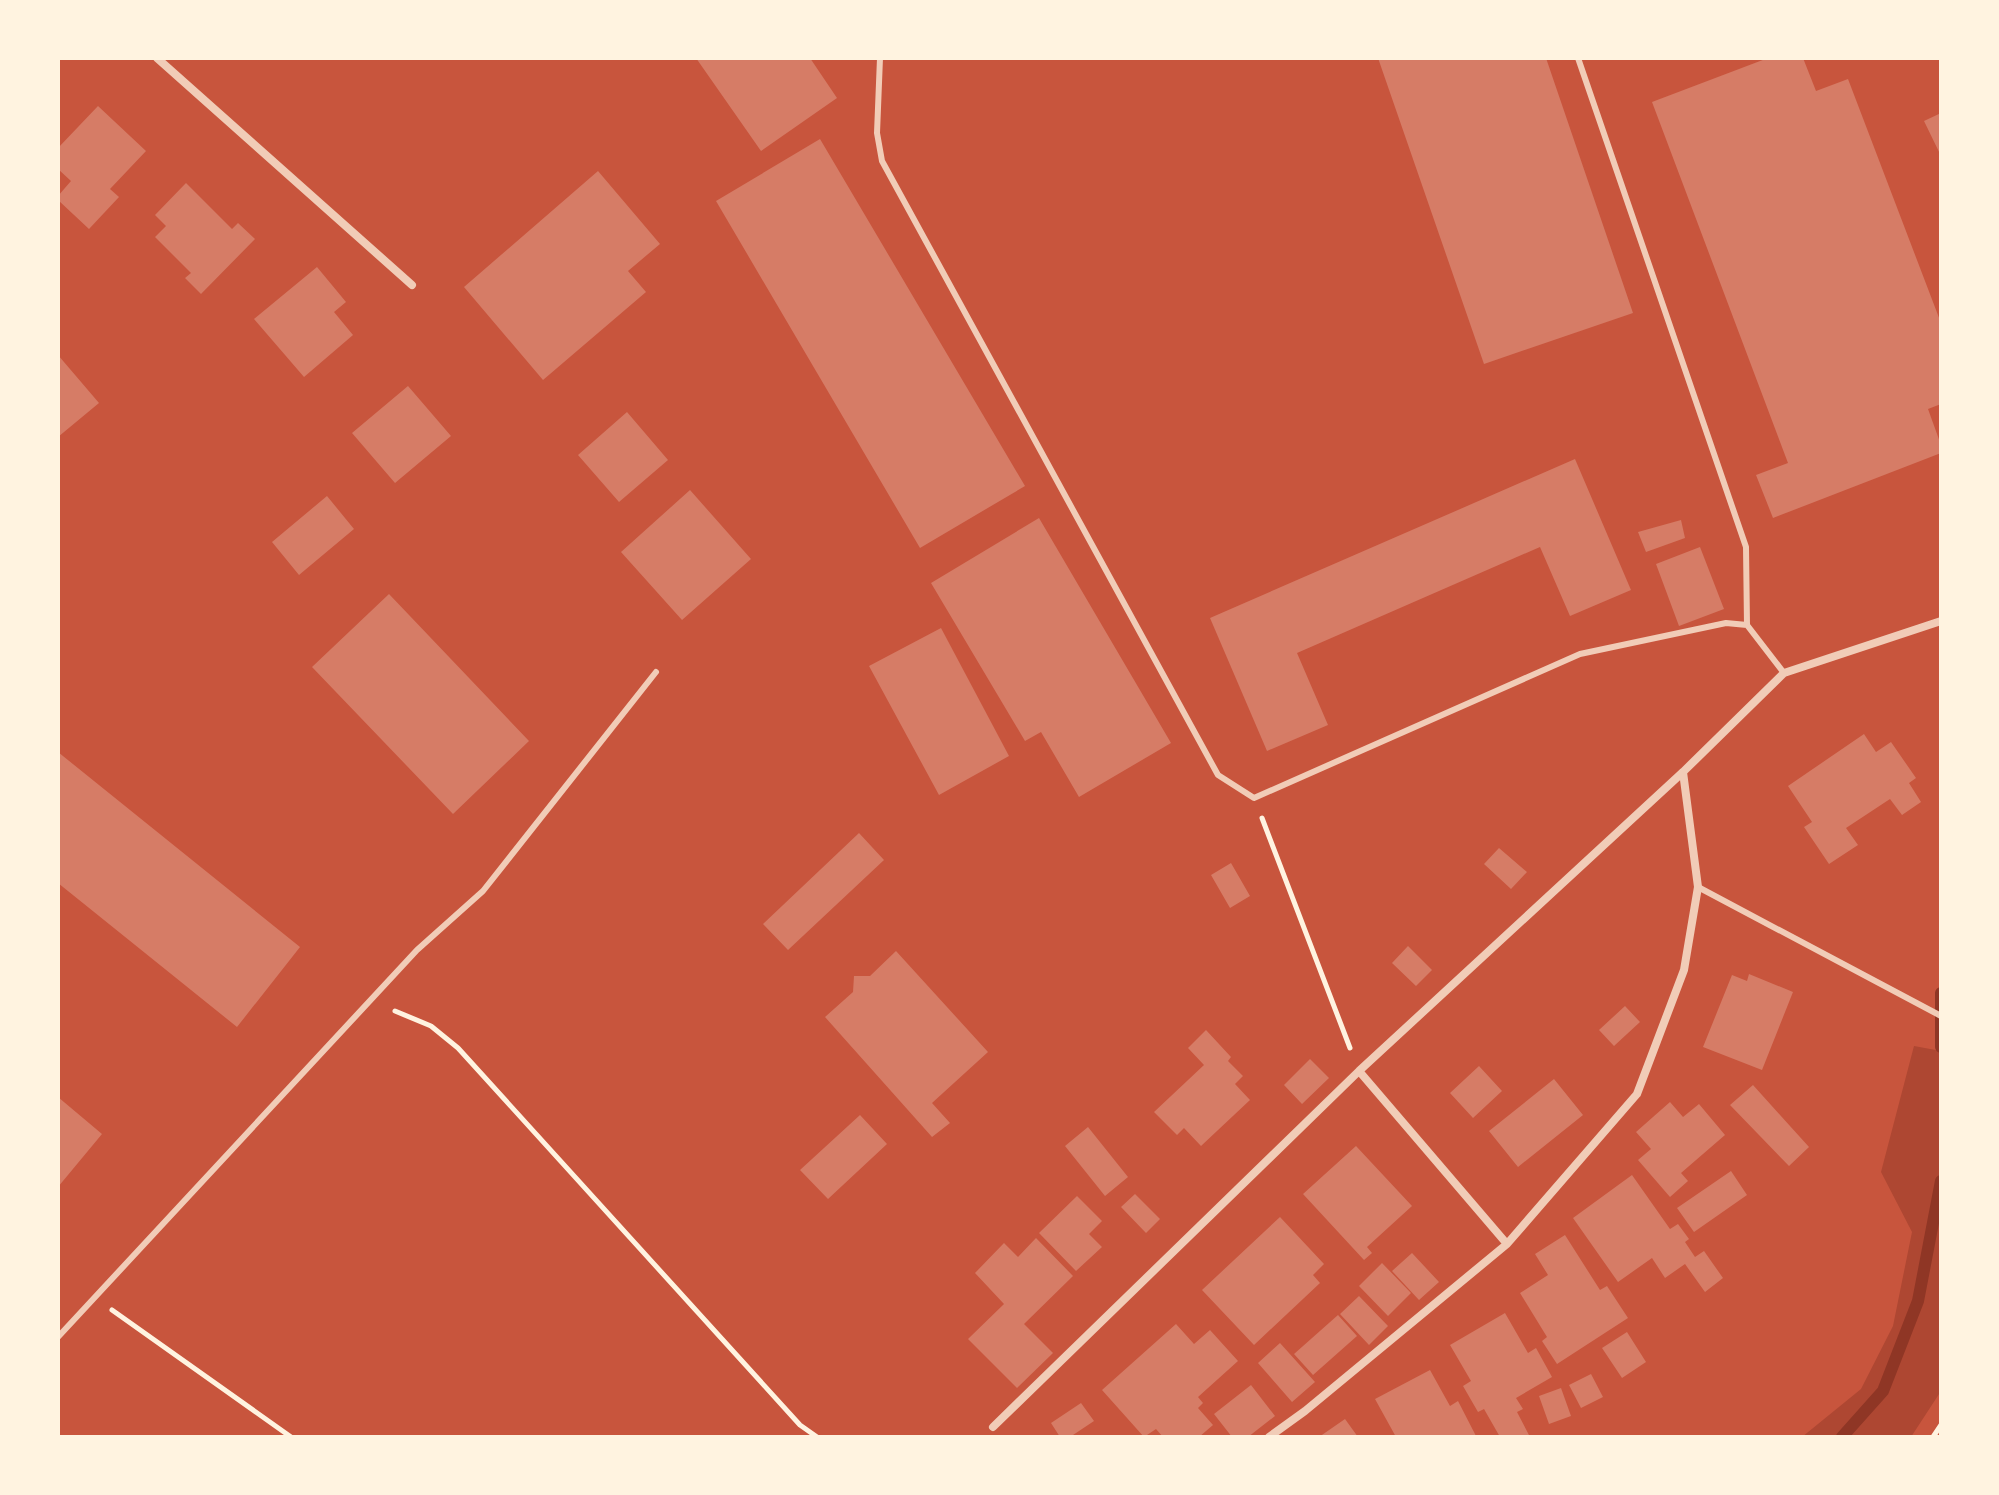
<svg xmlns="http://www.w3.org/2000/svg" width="1999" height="1495" font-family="'Source Sans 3',sans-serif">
	<rect width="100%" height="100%" fill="#c8553d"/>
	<path fill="#ae4732" d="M1914 1046 1941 1051V1391L1911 1437H1802L1861 1389 1893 1326 1912 1232 1881 1172Z"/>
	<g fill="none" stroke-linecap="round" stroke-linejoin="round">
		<path stroke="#8f3625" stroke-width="12" d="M1941 993V1047
			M1842 1437 1883 1391 1918 1301 1941 1181"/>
	</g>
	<path fill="#d67c66" d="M696 58H810L837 98 761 151Z
		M1378 58H1546L1633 313 1484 364Z
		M1768 58H1803L1816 91 1848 79 1941 323V404L1928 409 1941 445V453L1773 518 1756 475 1788 463 1652 102Z
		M98 106 146 151 110 189 119 197 89 229 58 200V196L71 181 58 169V148Z
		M1941 113V156L1924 121Z
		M820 139 1025 486 920 548 716 201Z
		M598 171 660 244 628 271 646 292 543 380 464 287Z
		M186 183 232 229 238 223 255 239 201 294 185 278 191 273 155 237 166 226 155 215Z
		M317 267 346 302 334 312 353 335 304 377 254 319Z
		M58 355 99 403 58 437Z
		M408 386 451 436 395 483 352 433Z
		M627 412 668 460 619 502 578 455Z
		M1575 459 1631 590 1570 616 1540 547 1297 653 1328 725 1267 751 1210 618Z
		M690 490 751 559 682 620 621 552Z
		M327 496 354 529 299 575 272 542Z
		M1039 518 1171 743 1079 797 1041 732 1025 741 931 583Z
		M1681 520 1685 538 1646 552 1638 532Z
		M1700 547 1724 609 1679 626 1656 564Z
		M389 594 529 741 453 814 312 667Z
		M941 628 1009 756 939 795 869 666Z
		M1864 734 1876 752 1891 742 1916 778 1909 783 1921 802 1902 815 1890 799 1846 828 1858 845 1829 864 1804 827 1812 822 1788 786Z
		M58 752 300 947 237 1027 58 883Z
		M859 833 884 860 788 950 763 924Z
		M1499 848 1527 872 1511 889 1484 864Z
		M1231 863 1250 896 1230 908 1211 875Z
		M1408 946 1432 970 1416 986 1392 963Z
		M896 951 988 1052 932 1103 950 1123 932 1137 825 1017 853 992 854 976H870Z
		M1749 974 1793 992 1762 1070 1703 1047 1732 975 1747 981Z
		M1625 1006 1640 1022 1614 1046 1599 1030Z
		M1206 1030 1231 1057 1228 1061 1243 1076 1235 1084 1250 1100 1201 1146 1184 1128 1177 1135 1154 1112 1204 1065 1188 1048Z
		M1310 1059 1329 1078 1302 1104 1284 1085Z
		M1479 1066 1502 1091 1473 1118 1450 1093Z
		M1554 1079 1583 1115 1518 1167 1489 1131Z
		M1753 1085 1809 1147 1789 1166 1730 1105Z
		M58 1097 102 1134 58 1187Z
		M1670 1102 1683 1117 1699 1104 1725 1135 1681 1173 1688 1181 1670 1197 1638 1160 1651 1149 1636 1132Z
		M860 1115 887 1144 828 1199 800 1170Z
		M1088 1127 1128 1177 1105 1196 1065 1146Z
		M1356 1146 1412 1206 1367 1247 1372 1253 1364 1260 1303 1194Z
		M1731 1171 1747 1195 1694 1232 1677 1208Z
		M1632 1175 1670 1229 1678 1224 1689 1239 1685 1242 1695 1257 1704 1251 1723 1278 1705 1292 1685 1264 1665 1278 1652 1258 1618 1282 1573 1218Z
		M1135 1194 1160 1219 1146 1233 1121 1207Z
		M1077 1196 1102 1221 1089 1234 1102 1247 1076 1271 1039 1233Z
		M1280 1217 1324 1264 1313 1275 1320 1283 1254 1345 1202 1290Z
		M1565 1235 1600 1290 1607 1286 1628 1318 1557 1364 1542 1341 1547 1337 1520 1293 1548 1275 1535 1254Z
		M1036 1238 1073 1276 1024 1324 1053 1353 1017 1388 968 1339 1004 1304 975 1273 1004 1243 1018 1257Z
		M1412 1253 1439 1282 1419 1300 1392 1271Z
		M1382 1263 1411 1293 1388 1316 1359 1286Z
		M1359 1296 1388 1326 1369 1345 1340 1314Z
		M1505 1313 1528 1353 1536 1348 1552 1377 1516 1398 1523 1409 1517 1412 1530 1437H1500L1484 1409 1478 1412 1463 1386 1471 1381 1450 1345Z
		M1338 1315 1357 1336 1313 1375 1294 1354Z
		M1176 1324 1194 1344 1210 1330 1238 1361 1198 1397 1203 1403 1198 1408 1213 1425 1199 1437H1163L1156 1429 1144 1437 1102 1390Z
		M1627 1332 1646 1362 1622 1378 1602 1348Z
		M1280 1343 1315 1382 1292 1402 1258 1363Z
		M1430 1370 1450 1406 1458 1401 1476 1436 1396 1437 1375 1399Z
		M1591 1374 1603 1397 1581 1408 1569 1385Z
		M1251 1385 1275 1416 1248 1437H1232L1214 1414Z
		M1561 1388 1571 1416 1549 1424 1539 1396Z
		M1081 1403 1094 1421 1070 1437H1060L1051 1423Z
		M1345 1419 1358 1437H1319Z"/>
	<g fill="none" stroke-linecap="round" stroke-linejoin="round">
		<path stroke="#fff3e0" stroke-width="5" d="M1262 818 1350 1048
			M395 1011 431 1026 458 1048 800 1425 817 1437
			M112 1310 291 1437
			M1933 1437 1941 1425"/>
		<path stroke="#f1ccb7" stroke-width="6" d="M880 58 877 133 882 161 1218 775 1254 798 1580 654 1726 623 1747 625 1784 673
			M1578 58 1746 547 1747 625
			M1698 887 1941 1016
			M58 1337 417 950 483 891 656 672"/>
		<path stroke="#f1ccb7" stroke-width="8" d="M157 58 412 285
			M1359 1071 1507 1244
			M993 1427 1359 1071 1683 772 1784 673 1941 621
			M1269 1437 1305 1411 1507 1244 1637 1094 1684 970 1698 887 1683 772"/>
	</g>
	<rect width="1999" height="1495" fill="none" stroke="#fff3e0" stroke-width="120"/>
</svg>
